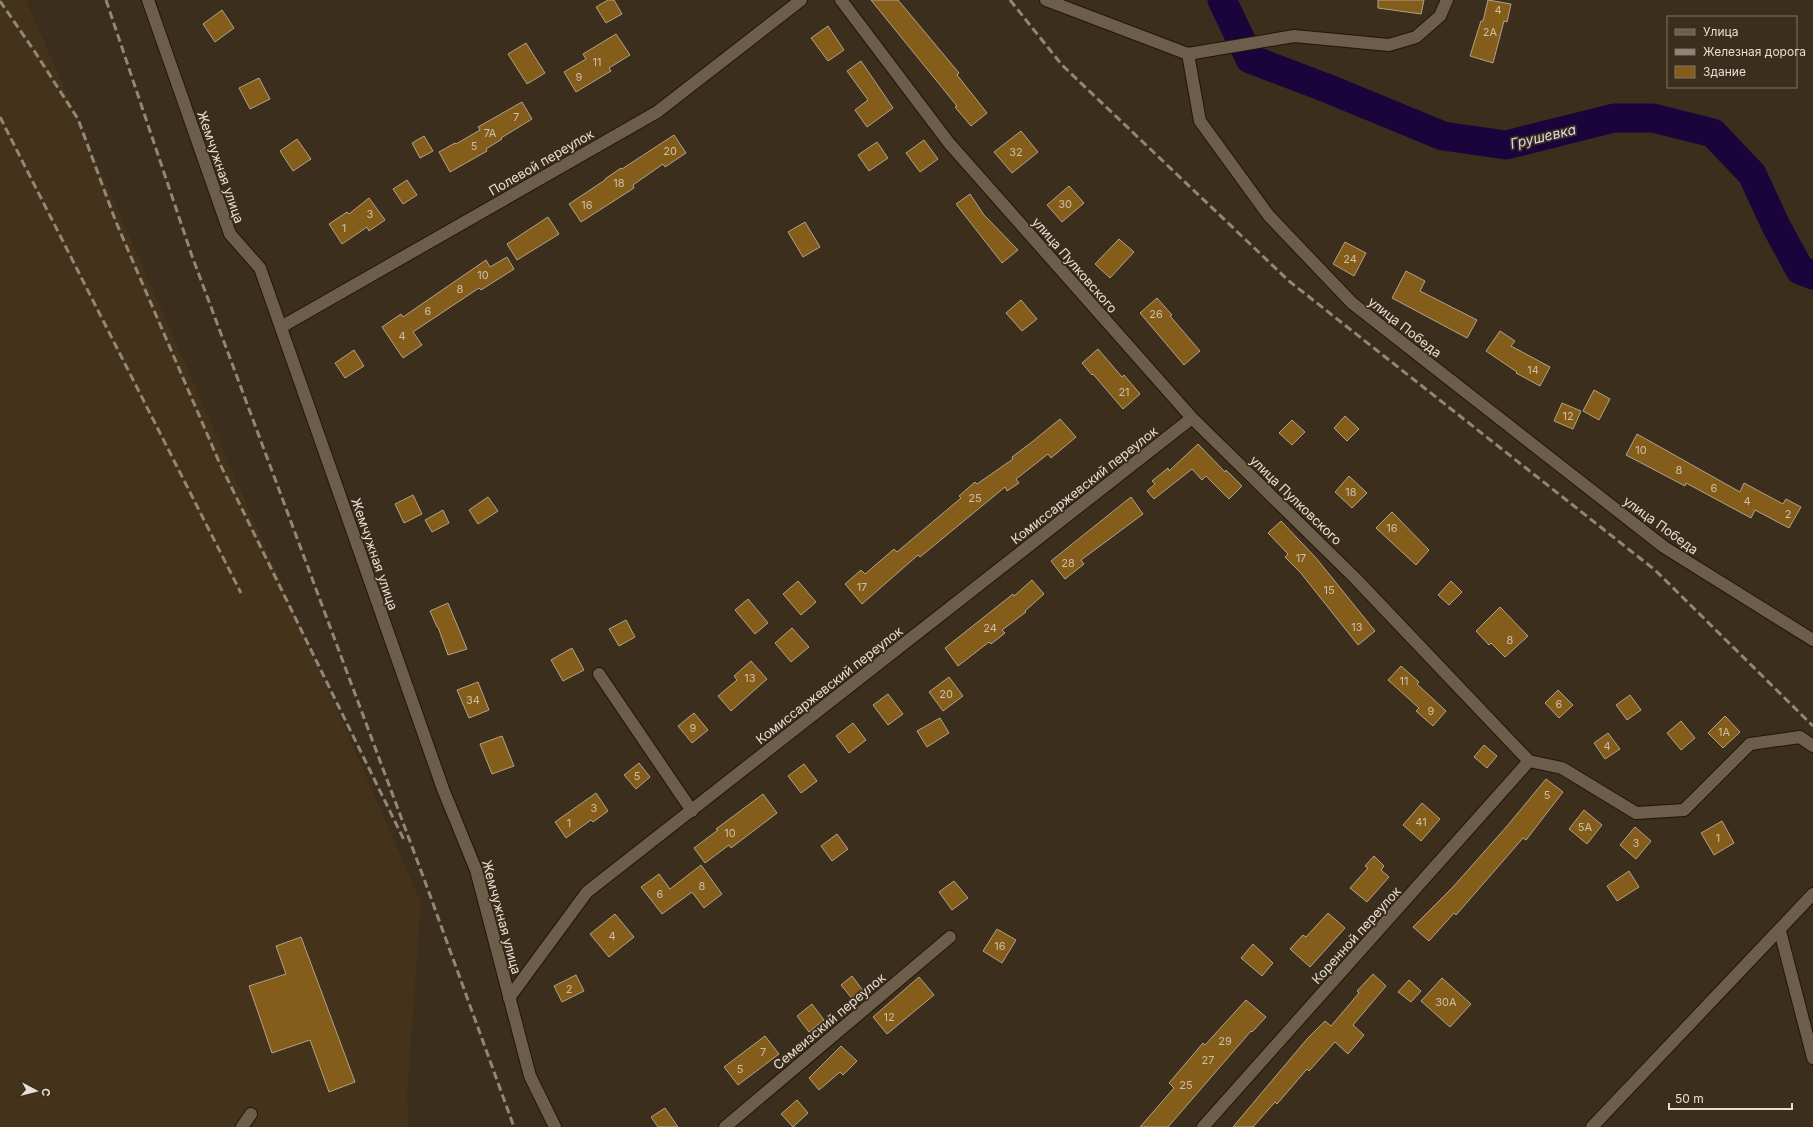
<svg xmlns="http://www.w3.org/2000/svg" width="1813" height="1127" font-family="Inter,sans-serif">
	<rect width="100%" height="100%" fill="#3b2e1c"/>
	<path fill="#44331a" d="M0 0H26L421 902 407 1098 409 1127H0Z"/>
	<g fill="none" stroke-linecap="round" stroke-linejoin="round">
		<path stroke="#19053b" stroke-width="29" d="M1222 0 1250 59 1329 89 1443 136 1506 145 1614 118H1653L1713 133 1752 174 1776 226 1800 270 1813 275"/>
	</g>
	<path fill="#845d1b" stroke="#b1a28c" d="M608 0H614L622 14 606 23 596 7Z
		M871 0H898L959 73 957 75 987 113 971 126 955 107 957 106Z
		M1378 0H1424L1421 14 1378 8Z
		M1488 0 1511 4 1507 22 1504 21 1493 63 1470 56 1481 21H1483Z
		M222 10 234 28 215 42 203 24Z
		M828 26 844 50 828 61 811 38Z
		M616 34 630 55 609 68 611 71 576 92 564 72 586 59 583 54Z
		M526 43 545 73 527 84 508 54Z
		M861 61 893 108 867 127 855 110 868 100 847 71Z
		M259 78 270 99 250 109 239 88Z
		M522 102 532 119 501 138 502 139 486 149 487 151 450 172 439 152 455 143 456 144 480 130 478 127Z
		M1021 131 1038 152 1012 173 994 152Z
		M674 135 686 153 665 167 663 164 633 185 634 188 581 222 569 204 605 180V179L621 168 622 169Z
		M424 136 433 151 420 158 412 143Z
		M297 139 311 159 293 171 280 151Z
		M924 140 938 159 920 172 906 153Z
		M877 142 888 158 869 171 858 155Z
		M407 180 417 195 403 204 393 189Z
		M1069 186 1084 203 1062 222 1047 205Z
		M970 194 984 215 1018 250 1002 263 956 204Z
		M369 198 385 220 369 231 367 227 342 244 329 224 347 212 349 214Z
		M548 217 559 234 517 260 507 244Z
		M805 222 820 247 803 257 788 232Z
		M1119 239 1134 252 1110 278 1095 264Z
		M1345 242 1366 253 1354 276 1333 264Z
		M507 257 514 269 481 290 479 288 413 332 422 345 403 358 382 327 401 314 403 317 486 260 490 267Z
		M1406 271 1425 281 1420 291 1477 320 1467 338 1392 298Z
		M1157 298 1172 315 1170 316 1200 351 1184 365 1140 313Z
		M1021 300 1037 319 1022 331 1006 313Z
		M1500 331 1515 341 1511 346 1550 367 1540 386 1516 373 1517 372 1486 351Z
		M1098 349 1122 377 1124 375 1140 394 1123 409 1093 374 1092 375 1082 363Z
		M354 350 364 366 345 378 335 363Z
		M1594 390 1610 399 1599 420 1583 411Z
		M1562 403 1581 411 1573 429 1554 421Z
		M1345 416 1359 429 1347 441 1334 428Z
		M1060 419 1076 437 1051 458 1048 454 1016 479 1019 483 1007 491 1005 487 920 557 918 555 862 604 845 584 861 570 865 574 894 549 897 552 961 498 959 496 975 482 977 484 1013 459 1012 457 1032 442Z
		M1292 420 1305 432 1292 445 1279 433Z
		M1637 434 1740 492 1744 483 1783 504 1786 499 1801 507 1789 528 1755 510 1751 518 1686 483 1685 486 1626 455Z
		M1198 444 1225 472 1226 470 1242 486 1229 499 1206 476 1202 480 1192 469 1154 499 1147 491 1155 484 1152 481 1168 468 1169 471Z
		M1349 476 1367 493 1352 508 1335 492Z
		M413 495 422 514 404 523 395 504Z
		M488 497 498 511 478 524 469 510Z
		M1131 497 1143 514 1081 560 1084 564 1065 579 1051 561Z
		M443 510 449 523 432 532 425 520Z
		M1392 512 1429 550 1416 565 1376 528Z
		M1281 521 1316 558 1375 631 1358 645 1300 572 1285 557 1288 554 1268 533Z
		M1032 580 1044 594 1025 611 1026 612 1002 630 1005 633 991 644 989 642 958 666 945 648 1013 594 1014 596Z
		M798 581 816 602 801 615 783 594Z
		M1451 581 1462 592 1449 605 1438 595Z
		M748 599 768 623 755 634 735 610Z
		M448 603 467 649 448 655 438 627H437L430 611Z
		M1500 607 1528 636 1505 657 1491 643 1489 645 1476 631Z
		M626 620 635 637 619 646 609 629Z
		M792 628 809 647 791 662 775 643Z
		M572 648 584 670 563 681 551 660Z
		M751 661 767 679 731 711 718 696 737 680 734 676Z
		M1401 666 1419 682 1417 684 1446 711 1433 726 1416 711 1419 708 1388 680Z
		M949 677 963 696 943 711 929 692Z
		M478 682 489 710 469 718 457 690Z
		M1558 690 1573 705 1559 718 1545 703Z
		M888 694 903 714 888 725 873 705Z
		M1630 695 1641 710 1627 720 1616 705Z
		M694 713 708 730 692 743 678 726Z
		M1725 716 1740 732 1723 748 1708 733Z
		M940 718 949 733 927 747 917 731Z
		M1681 721 1695 738 1681 750 1667 733Z
		M853 723 866 740 849 753 836 736Z
		M1608 733 1620 749 1605 759 1594 743Z
		M502 736 514 766 492 774 480 744Z
		M1484 745 1497 756 1487 768 1474 757Z
		M639 763 650 777 636 789 624 775Z
		M804 764 817 781 801 793 788 776Z
		M1546 779 1563 792 1526 840 1523 838 1456 915 1454 913 1429 941 1413 927 1453 887 1508 825Z
		M596 793 608 811 593 822 591 820 566 838 555 822Z
		M763 794 777 813 731 848 729 845 705 863 694 848 718 830 716 829Z
		M1422 803 1440 819 1421 841 1403 825Z
		M1584 810 1602 825 1587 844 1569 829Z
		M1722 821 1734 843 1714 855 1701 833Z
		M1635 827 1651 841 1636 859 1620 845Z
		M837 834 848 849 832 861 821 846Z
		M1374 856 1384 866 1381 870 1389 877 1367 902 1350 888 1368 868 1365 866Z
		M701 865 722 894 704 908 692 892 662 914 641 887 659 874 670 889Z
		M1629 871 1639 887 1617 901 1607 886Z
		M954 881 968 898 952 910 939 892Z
		M1328 913 1345 928 1310 967 1290 949 1303 935 1306 937Z
		M615 914 634 937 609 957 590 934Z
		M997 929 1016 940 1002 963 983 951Z
		M301 937 355 1082 329 1092 310 1040 272 1053 249 986 286 974 276 946Z
		M1253 944 1273 963 1262 976 1241 958Z
		M1373 974 1386 986 1353 1025 1364 1035 1348 1054 1335 1042 1309 1071 1307 1069 1277 1104 1275 1102 1253 1127H1233L1307 1039 1325 1021 1331 1026 1359 993 1357 991Z
		M576 975 584 991 562 1002 554 986Z
		M852 976 865 993 854 1001 841 985Z
		M919 977 934 995 887 1034 873 1017Z
		M1442 978 1471 1004 1450 1027 1421 1001Z
		M1409 980 1421 991 1411 1002 1398 992Z
		M1246 1000 1266 1017 1252 1032 1251 1031 1168 1127H1140L1174 1088 1169 1083 1203 1043 1205 1045Z
		M812 1004 824 1020 809 1032 797 1016Z
		M765 1036 779 1054 738 1085 724 1067Z
		M841 1046 857 1061 843 1075 840 1072 819 1090 809 1078Z
		M797 1100 808 1113 793 1127 781 1114Z
		M665 1108 678 1127H658L651 1117Z"/>
	<g fill="none" stroke-linecap="round" stroke-linejoin="round">
		<g stroke="#221605" stroke-width="14">
			<path id="minor" d="M148 0 230 234 260 268 443 789 476 870 530 1076 555 1127
				M841 0 949 143 1192 418 1355 578 1529 761 1562 768 1636 813 1684 810 1750 744 1800 737 1813 746
				M1046 0 1188 54 1200 121 1269 216 1352 303 1664 547 1813 640
				M1188 54 1294 36 1389 45 1416 37 1440 16 1447 0
				M281 327 657 112 801 0
				M599 674 692 811
				M1780 931 1813 1058
				M509 998 587 892 1192 418
				M242 1127 251 1114
				M725 1127 950 937
				M1203 1127 1529 761
				M1592 1127 1813 894"/>
		</g>
		<use href="#minor" stroke="#6c5e4a" stroke-width="12"/>
		<path stroke="#918678" stroke-width="3" stroke-dasharray="8 4" stroke-linecap="butt" d="M106 0 192 256 427 887 514 1127
			M1010 0 1062 65 1289 281 1655 570 1813 726
			M0 1 35 52 78 119 116 222 220 464 405 842
			M0 117 241 593"/>
	</g>
	<g text-anchor="middle" dominant-baseline="central" stroke-width="3.5" stroke-linejoin="round" paint-order="stroke">
		<g font-size="11" fill="#cebea6">
			<text x="1498" y="10">4</text>
			<text x="1490" y="32">2А</text>
			<text x="597" y="62">11</text>
			<text x="579" y="77">9</text>
			<text x="516" y="117">7</text>
			<text x="490" y="133">7А</text>
			<text x="474" y="146">5</text>
			<text x="670" y="151">20</text>
			<text x="1016" y="152">32</text>
			<text x="619" y="183">18</text>
			<text x="1065" y="204">30</text>
			<text x="587" y="205">16</text>
			<text x="370" y="214">3</text>
			<text x="344" y="228">1</text>
			<text x="1350" y="259">24</text>
			<text x="483" y="275">10</text>
			<text x="460" y="289">8</text>
			<text x="428" y="311">6</text>
			<text x="1156" y="314">26</text>
			<text x="402" y="336">4</text>
			<text x="1533" y="370">14</text>
			<text x="1124" y="392">21</text>
			<text x="1568" y="416">12</text>
			<text x="1641" y="450">10</text>
			<text x="1679" y="470">8</text>
			<text x="1714" y="488">6</text>
			<text x="1351" y="492">18</text>
			<text x="975" y="498">25</text>
			<text x="1747" y="501">4</text>
			<text x="1788" y="514">2</text>
			<text x="1392" y="528">16</text>
			<text x="1301" y="558">17</text>
			<text x="1068" y="563">28</text>
			<text x="862" y="587">17</text>
			<text x="1329" y="590">15</text>
			<text x="1357" y="627">13</text>
			<text x="990" y="628">24</text>
			<text x="1510" y="640">8</text>
			<text x="750" y="678">13</text>
			<text x="1404" y="681">11</text>
			<text x="946" y="694">20</text>
			<text x="473" y="700">34</text>
			<text x="1559" y="704">6</text>
			<text x="1431" y="711">9</text>
			<text x="693" y="728">9</text>
			<text x="1724" y="732">1А</text>
			<text x="1607" y="746">4</text>
			<text x="637" y="776">5</text>
			<text x="1547" y="795">5</text>
			<text x="594" y="808">3</text>
			<text x="1421" y="822">41</text>
			<text x="569" y="823">1</text>
			<text x="1585" y="827">5А</text>
			<text x="730" y="833">10</text>
			<text x="1718" y="838">1</text>
			<text x="1636" y="843">3</text>
			<text x="702" y="886">8</text>
			<text x="660" y="894">6</text>
			<text x="612" y="936">4</text>
			<text x="1000" y="946">16</text>
			<text x="569" y="989">2</text>
			<text x="1446" y="1002">30А</text>
			<text x="889" y="1017">12</text>
			<text x="1225" y="1041">29</text>
			<text x="763" y="1052">7</text>
			<text x="1208" y="1060">27</text>
			<text x="740" y="1069">5</text>
			<text x="1186" y="1085">25</text>
		</g>
		<g font-size="13" fill="#e7dfd4" stroke="#3b2e1c">
			<text transform="translate(541 162) rotate(-30)">Полевой переулок</text>
			<text transform="translate(221 167) rotate(71)">Жемчужная улица</text>
			<text transform="translate(1075 265) rotate(49)">улица Пулковского</text>
			<text transform="translate(1405 327) rotate(38)">улица Победа</text>
			<text transform="translate(1084 485) rotate(-38)">Комиссаржевский переулок</text>
			<text transform="translate(1296 500) rotate(44)">улица Пулковского</text>
			<text transform="translate(1661 525) rotate(36)">улица Победа</text>
			<text transform="translate(375 554) rotate(71)">Жемчужная улица</text>
			<text transform="translate(829 685) rotate(-38)">Комиссаржевский переулок</text>
			<text transform="translate(502 917) rotate(75)">Жемчужная улица</text>
			<text transform="translate(1356 935) rotate(-48)">Коренной переулок</text>
			<text transform="translate(829 1021) rotate(-40)">Семеизский переулок</text>
		</g>
		<g font-size="14" font-style="italic" fill="#ddd9ef" stroke="#3b2e1c">
			<text transform="translate(1543 136) rotate(-13)">Грушевка</text>
		</g>
	</g>
	<rect x="1667" y="16" width="130" height="72" fill="#3b2e1c" stroke="#807566"/>
	<rect x="1675" y="29" width="20" height="6" fill="#6c5e4a" stroke="#807566"/>
	<text x="1703" y="36" font-size="12" fill="#e7dfd4">Улица</text>
	<rect x="1675" y="49" width="20" height="6" fill="#918678" stroke="#807566"/>
	<text x="1703" y="56" font-size="12" fill="#e7dfd4">Железная дорога</text>
	<rect x="1675" y="66" width="20" height="12" fill="#845d1b" stroke="#807566"/>
	<text x="1703" y="76" font-size="12" fill="#e7dfd4">Здание</text>
	<g transform="translate(36 1091) rotate(97)" stroke="#3b2e1c" stroke-width="3" paint-order="stroke">
	<path d="M0-3L7 15L0 10L-7 15Z" fill="#e7dfd4"/>
	<text y="-6" font-size="11" font-weight="bold" text-anchor="middle" fill="#e7dfd4">С</text>
	</g>
	<path d="M1669 1103v6h123v-6" fill="none" stroke="#e7dfd4" stroke-width="2"/>
	<text x="1675" y="1103" font-size="12" fill="#e7dfd4" stroke="#3b2e1c" stroke-width="3" paint-order="stroke">50 m</text>
</svg>
